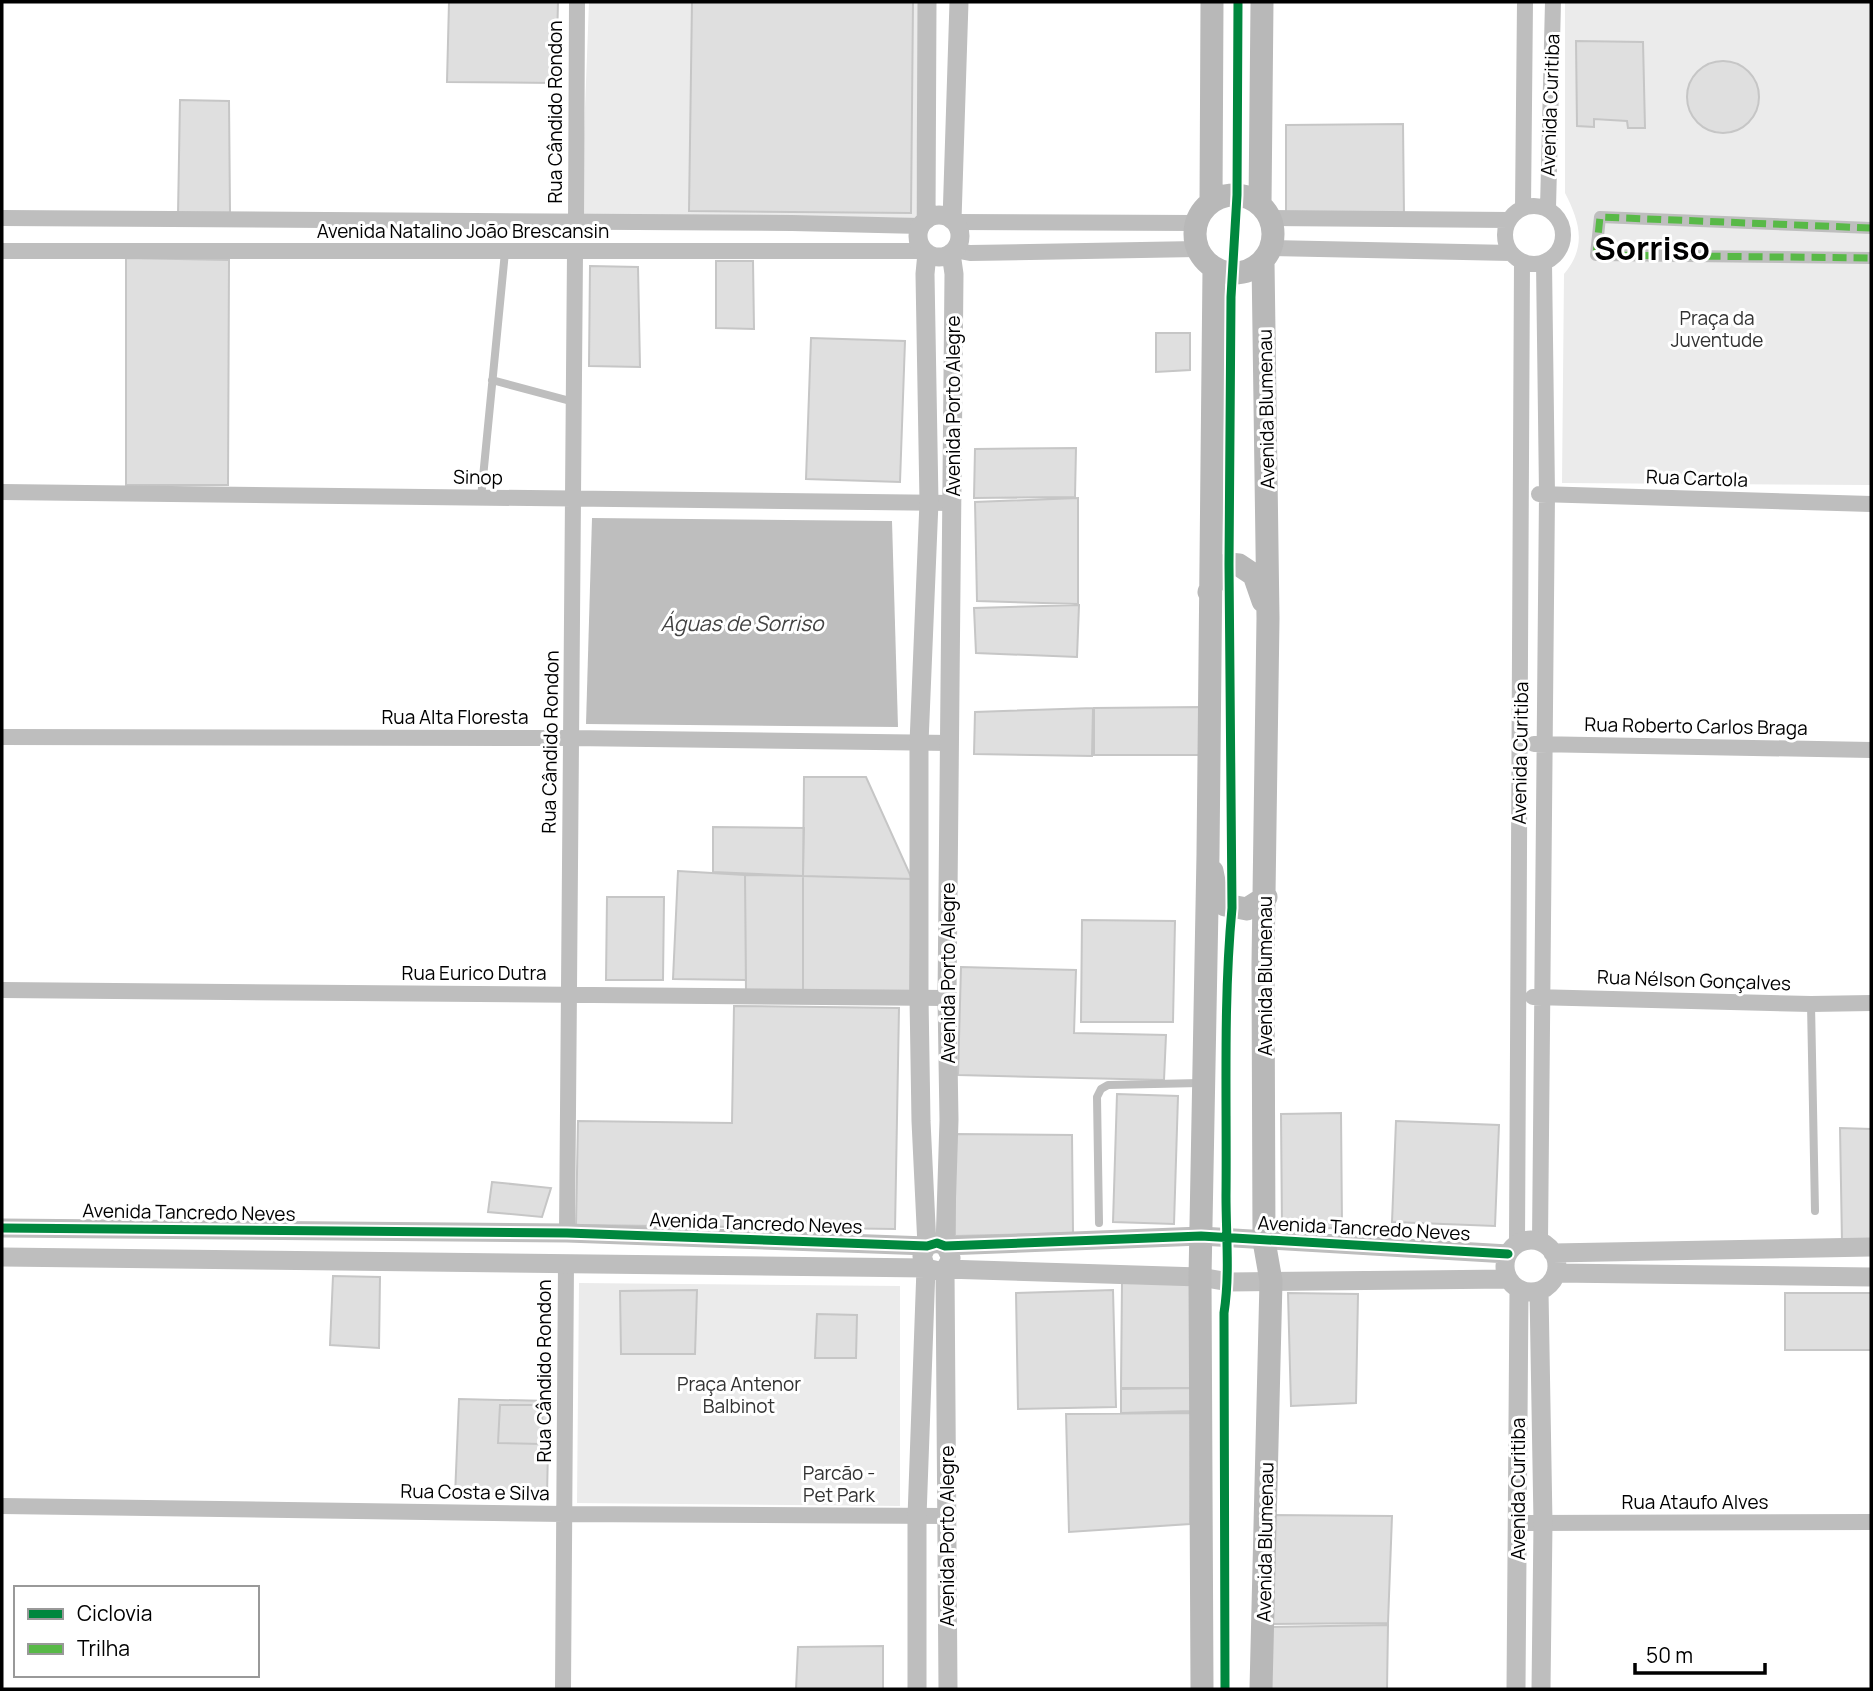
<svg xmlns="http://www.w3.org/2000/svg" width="1873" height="1691" font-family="Manrope,sans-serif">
	<rect width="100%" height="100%" fill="#fff"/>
	<path fill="#ebebeb" d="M589 2H919L916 218 581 215Z
		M1565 2H1871V485L1562 483 1564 274C1587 247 1580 222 1565 193Z
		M579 1283 900 1286V1506L577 1503Z"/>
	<path fill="#bebebe" d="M592 518 892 521 898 727 586 724Z"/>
	<path fill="#dfdfdf" stroke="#c6c6c6" stroke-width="2" d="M449 2H558L556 83 447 82Z
		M692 2H913L911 213 689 211Z
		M1576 41 1643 42 1645 128H1628L1627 121 1594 119V127L1577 126Z
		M1687 97a36 36 0 1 1 72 0a36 36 0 1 1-72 0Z
		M180 100 229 101 230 213 178 215Z
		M1403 124 1404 216 1286 214V125Z
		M126 258 229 260 228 485H126Z
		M716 261H753L754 329 716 328Z
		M590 266 638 267 640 367 589 366Z
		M1156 333H1190V370L1156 372Z
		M811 338 905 341 900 482 806 479Z
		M1076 448 1075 497 974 498 975 449Z
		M1078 498V604L977 601 975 502Z
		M1079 605 1077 657 976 653 974 608Z
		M1201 707V755H1094V708Z
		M1093 708 1092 756 974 754 975 712Z
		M804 777H866L912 879 803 876Z
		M713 827 804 828 803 876 713 872Z
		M678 871 745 875 746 980 673 979Z
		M745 875 803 876V992L746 993Z
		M803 876 912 879 910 993 803 992Z
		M607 897H664L663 980H606Z
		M1082 920 1175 921 1173 1022H1081Z
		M961 967 1076 970 1074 1033 1166 1035 1164 1080 958 1075Z
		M734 1006 899 1008 895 1229 576 1225 578 1121 732 1123Z
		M1117 1094 1178 1096 1174 1224 1113 1222Z
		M1341 1113 1342 1228 1282 1229 1281 1114Z
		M1396 1121 1499 1125 1495 1226 1392 1222Z
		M1840 1128 1871 1129V1242H1842Z
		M955 1134 1072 1135 1073 1233 955 1236Z
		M492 1182 551 1188 542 1217 488 1212Z
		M333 1276 380 1277 379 1348 330 1345Z
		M1122 1283H1195L1192 1388H1121Z
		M697 1290 695 1354H621L620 1291Z
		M1113 1290 1116 1407 1018 1409 1016 1293Z
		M1288 1293 1358 1294 1356 1403 1291 1406Z
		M1785 1293H1871V1350H1785Z
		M817 1314 857 1315 856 1358H815Z
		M1192 1388 1191 1411 1121 1413V1389Z
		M459 1399 549 1401 547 1496H455Z
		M500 1405H543L541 1444 498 1443Z
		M1191 1413 1190 1524 1069 1532 1066 1414Z
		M1271 1515 1392 1516 1388 1623 1270 1624Z
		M1388 1625 1387 1689H1268L1269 1627Z
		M883 1646V1689H796L798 1647Z"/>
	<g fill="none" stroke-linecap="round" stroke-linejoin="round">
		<path stroke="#bebebe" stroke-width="8" d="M492 380 574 402
			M481 498 505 252
			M1811 1004 1815 1211
			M1099 1223 1097 1097 1101 1089 1108 1085 1200 1083"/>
		<path stroke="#bebebe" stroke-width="12" d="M1871 228 1600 217 1596 255 1871 258"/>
		<path stroke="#bebebe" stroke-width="16" d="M1505 235a29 29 0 1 1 58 0a29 29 0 1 1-58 0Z
			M1523 207 1525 2
			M1548 208 1553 2
			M2 218 792 223 921 226
			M1270 218 1509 220
			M576 222 577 2
			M954 222 1196 223
			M1271 248 1511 253
			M954 250 970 253 1197 249
			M2 251H924
			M2 492 953 503
			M1539 494 1871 504
			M2 737 571 738 950 743
			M1534 744 1871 750
			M2 990 947 998
			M1533 997 1811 1004 1871 1003
			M567 1233 575 252
			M1540 1241 1547 494 1544 262
			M1517 1244 1522 262
			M2 1506 564 1514 947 1516
			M1519 1523 1871 1522
			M563 1689 566 1263"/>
		<path stroke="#bebebe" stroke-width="19" d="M918 236a21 21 0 1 1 42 0a21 21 0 1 1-42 0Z
			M926 220 927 2
			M952 220 959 2
			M2 1228 567 1233 927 1246 937 1243 945 1246 1201 1236 1508 1254
			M1505 1266a26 26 0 1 1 52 0a26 26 0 1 1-52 0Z
			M1553 1253 1871 1247
			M2 1257 926 1268 939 1271 945 1269 1200 1277 1229 1282 1508 1279
			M1556 1273 1871 1277
			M1539 1291 1543 1523 1541 1689
			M917 1689V1517L926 1268 922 1256 927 1246 921 1121 919 997V743L929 502 925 274 927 253
			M948 1689 945 1269 951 1258 945 1246 949 1120 947 998 954 274 951 253
			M1516 1689 1519 1289"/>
		<path stroke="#b8b8b8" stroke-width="23" d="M1195 234a39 39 0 1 1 78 0a39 39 0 1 1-78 0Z
			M1211 202 1212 2
			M1260 204 1262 2
			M1209 592 1220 569 1229 564 1239 565 1254 575 1263 601
			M1212 871 1215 886 1225 905 1247 909 1266 897
			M1202 1689 1200 1277 1208 854 1214 269
			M1261 1689 1271 1281 1264 1241 1263 964 1268 618 1263 261"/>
		<path stroke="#58b947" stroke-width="7" stroke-dasharray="14 7" stroke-linecap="butt" d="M1871 228 1600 217 1596 255 1871 258"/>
		<g stroke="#fff" stroke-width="13">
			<path id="cycleway" d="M2 1228 567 1233 927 1246 937 1243 945 1246 1201 1236 1508 1254
				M1225 1689 1224 1313C1230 1274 1226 1236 1226 1196 1227 1100 1223 1004 1232 908L1229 564 1231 297 1237 195 1238 2"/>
		</g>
		<use href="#cycleway" stroke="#00873e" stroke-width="9"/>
	</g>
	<g text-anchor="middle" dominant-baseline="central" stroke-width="6" stroke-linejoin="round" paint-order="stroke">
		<g font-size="19" fill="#000" stroke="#fff">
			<text transform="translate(1550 105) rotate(-88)">Avenida Curitiba</text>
			<text transform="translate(555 112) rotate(-90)">Rua Cândido Rondon</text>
			<text x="463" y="231">Avenida Natalino João Brescansin</text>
			<text transform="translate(953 406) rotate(-90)">Avenida Porto Alegre</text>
			<text transform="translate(1266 409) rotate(-91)">Avenida Blumenau</text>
			<text transform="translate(478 477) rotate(1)">Sinop</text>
			<text transform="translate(1697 478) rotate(2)">Rua Cartola</text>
			<text x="455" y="717">Rua Alta Floresta</text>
			<text transform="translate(1696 726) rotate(1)">Rua Roberto Carlos Braga</text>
			<text transform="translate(550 742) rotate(-89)">Rua Cândido Rondon</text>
			<text transform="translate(1520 753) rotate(-89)">Avenida Curitiba</text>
			<text x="474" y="973">Rua Eurico Dutra</text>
			<text transform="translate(948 973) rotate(-90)">Avenida Porto Alegre</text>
			<text transform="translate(1265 976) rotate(-90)">Avenida Blumenau</text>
			<text transform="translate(1694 980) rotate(2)">Rua Nélson Gonçalves</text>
			<text transform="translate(189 1212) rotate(1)">Avenida Tancredo Neves</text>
			<text transform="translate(756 1223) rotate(2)">Avenida Tancredo Neves</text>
			<text transform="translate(1364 1228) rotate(3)">Avenida Tancredo Neves</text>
			<text transform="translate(544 1371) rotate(-90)">Rua Cândido Rondon</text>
			<text transform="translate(1518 1489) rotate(-90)">Avenida Curitiba</text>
			<text transform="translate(475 1492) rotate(1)">Rua Costa e Silva</text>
			<text x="1695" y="1502">Rua Ataufo Alves</text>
			<text transform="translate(947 1536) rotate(-90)">Avenida Porto Alegre</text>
			<text transform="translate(1265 1542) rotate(-89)">Avenida Blumenau</text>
		</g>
		<g font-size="19" fill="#323232" stroke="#fff">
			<text x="1717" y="318">Praça da<tspan x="1717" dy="22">Juventude</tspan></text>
			<text x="739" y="1384">Praça Antenor<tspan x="739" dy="22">Balbinot</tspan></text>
			<text x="839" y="1473">Parcão -<tspan x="839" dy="22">Pet Park</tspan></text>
		</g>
		<g font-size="21" font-style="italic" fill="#434343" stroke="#fff">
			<text x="742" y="623">Águas de Sorriso</text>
		</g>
		<g font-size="33" font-weight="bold" fill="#000" stroke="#fff">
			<text x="1652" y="247">Sorriso</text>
		</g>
	</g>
	<rect width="1873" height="1691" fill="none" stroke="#000000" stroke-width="7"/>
	<rect x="14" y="1586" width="245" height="91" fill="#ffffff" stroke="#999999" stroke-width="2"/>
	<rect x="28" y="1609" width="35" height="10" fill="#00873e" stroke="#999999" stroke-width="2"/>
	<text x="77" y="1621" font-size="21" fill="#000000">Ciclovia</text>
	<rect x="28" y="1644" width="35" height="10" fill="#58b947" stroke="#999999" stroke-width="2"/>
	<text x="77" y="1656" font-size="21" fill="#000000">Trilha</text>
	<path d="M1635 1663v10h130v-10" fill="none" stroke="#000000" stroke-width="3.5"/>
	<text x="1646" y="1663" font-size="21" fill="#000000" stroke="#ffffff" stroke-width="5" paint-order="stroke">50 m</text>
</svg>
